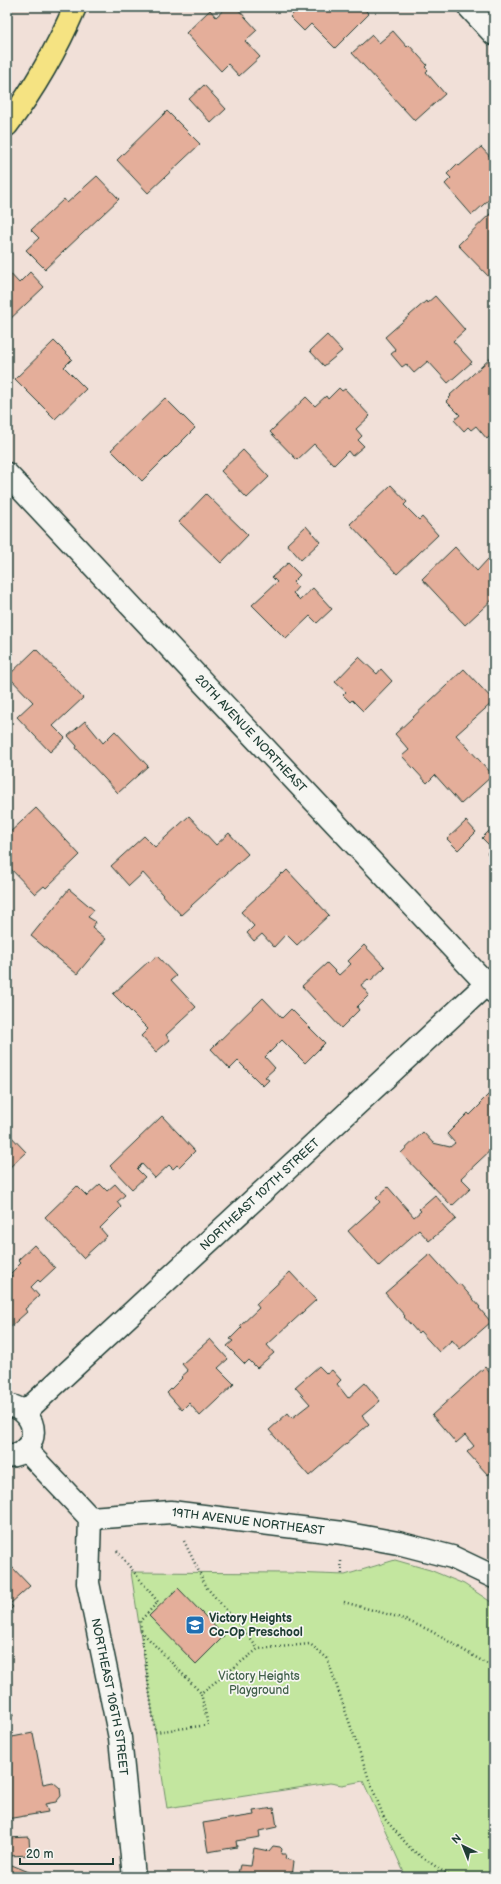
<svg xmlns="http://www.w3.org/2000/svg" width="501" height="1884" font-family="'Balsamiq Sans',sans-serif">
	<rect width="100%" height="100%" fill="#f1e0d8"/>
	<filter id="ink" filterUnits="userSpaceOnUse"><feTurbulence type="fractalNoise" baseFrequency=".025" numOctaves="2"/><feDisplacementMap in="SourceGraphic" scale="8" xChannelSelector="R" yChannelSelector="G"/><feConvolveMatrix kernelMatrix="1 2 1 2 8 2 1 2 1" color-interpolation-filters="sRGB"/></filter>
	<g filter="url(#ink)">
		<path fill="#c3e69f" stroke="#71926a" d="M395 1560 430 1570 464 1584 494 1604V1877H406L363 1781 342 1785 330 1783 167 1808 131 1572 292 1573 345 1575Z"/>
		<path fill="#e4ae9a" stroke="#1f3d34" d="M227 7H236L257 30 245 41 260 57 239 76 228 64 221 71 186 33 210 10 216 17Z
			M296 7H362L369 14 335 48 311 24 304 31 290 17 298 9Z
			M393 31 407 47 409 45 427 65 425 67 428 70 426 72 445 94 415 121 352 53 372 35 379 43Z
			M204 85 226 109 211 123 189 99Z
			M167 111 200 144 148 193 117 160Z
			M481 147 494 161V195L472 215 445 184 451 178 447 174 457 164 459 166Z
			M97 176 119 199 45 269 26 250 39 238 31 230 64 199 67 203Z
			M494 210V276L491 279 458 245Z
			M7 270 19 283 30 272 44 287 7 322Z
			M435 296 465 330 453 341 472 362 448 383 428 361 414 373 406 364 402 367 391 354 396 350 385 337 426 301 427 303Z
			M327 335 342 351 324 366 310 351Z
			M54 341 72 359 64 367 86 389 55 419 15 379Z
			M493 356 494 432 487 439 476 426 471 430 468 427 464 431 454 420 460 415 446 401 451 396 450 395Z
			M339 388 342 391 345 389 370 416 356 429 362 436 358 440 364 446 352 456 348 451 334 465 314 444 297 460 270 432 306 397 315 406 326 396 328 399Z
			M165 398 195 428 142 481 111 450Z
			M243 450 269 477 247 498 221 471Z
			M391 485 407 502 404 505 419 520 422 517 438 535 397 574 350 524Z
			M206 494 248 535 221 563 179 522Z
			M306 526 320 542 301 560 287 544Z
			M455 547 477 571 488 559 494 565V598L465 625 422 579Z
			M288 563 300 575 293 582 298 587 293 593 300 600 313 588 332 609 317 623 310 616 286 639 252 605 277 582 272 577Z
			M36 649 83 698 53 726 65 738 50 752 17 717 33 702 8 676Z
			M359 657 377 674 381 669 392 681 363 711 352 700 350 702 343 695 346 692 335 682Z
			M464 669 494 701 456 735 493 775 461 804 435 775 427 783 402 756 409 750 395 734Z
			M85 721 103 743 115 731 148 766 118 793 76 748 77 746 68 736Z
			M36 808 80 855 46 888 44 886 35 894 7 865V835Z
			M189 816 216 845 229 833 248 854 181 915 143 873 129 886 111 866 144 836 155 847Z
			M466 821 476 832 458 850 447 839Z
			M494 826V860L487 853 492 848 482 838Z
			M287 870 329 915 297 945 286 934 274 947 262 934 254 941 247 933 254 926 241 912 282 873 283 874Z
			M69 889 94 910 88 917 96 922 92 927 106 939 77 974 31 936Z
			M364 945 385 967 370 981 368 979 361 985 369 995 357 1007 359 1010 341 1028 302 986 327 963 339 975 351 964 348 961Z
			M157 956 176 976 171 980 196 1007 166 1035 170 1040 156 1052 141 1036 148 1029 113 994 149 961 150 962Z
			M263 998 282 1018 291 1009 325 1043 305 1063 282 1040 265 1057 275 1068 265 1077 269 1080 263 1086 238 1061 230 1069 211 1049Z
			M494 1089V1147L461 1178 471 1188 452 1206 401 1153 423 1132 433 1143 450 1147 455 1143 447 1134 468 1113 470 1115 481 1104 480 1103Z
			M162 1116 195 1151 179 1167 177 1165 173 1169 169 1165 155 1178 142 1164 137 1169 145 1177 132 1189 110 1166Z
			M7 1132 26 1152 7 1170Z
			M100 1184 107 1191 115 1184 125 1195 117 1202 121 1207 100 1228 107 1236 83 1258 45 1217 77 1186 87 1196Z
			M388 1187 414 1217 421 1211 419 1209 435 1195 456 1219 429 1241 419 1230 379 1266 348 1231 380 1202 376 1198Z
			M34 1245 55 1268 40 1282 38 1280 31 1287 39 1296 25 1309 27 1312 9 1328 7 1326V1280L12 1276 10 1274 21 1263 18 1260Z
			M430 1254 458 1285 460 1284 480 1307 479 1308 491 1322 460 1349 452 1340 439 1352 420 1331 418 1333 404 1317 405 1316 385 1293Z
			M290 1272 316 1300 267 1345 274 1353 257 1368 249 1360 245 1364 227 1346 233 1341 230 1339 242 1327 240 1326 259 1308 256 1304Z
			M210 1339 228 1359 218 1368 234 1384 200 1416 189 1403 182 1410 167 1393 182 1378 181 1377 188 1371 182 1364Z
			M319 1366 327 1374 332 1370 341 1380 337 1384 348 1398 365 1383 380 1401 362 1416 369 1424 309 1476 269 1430 288 1413 292 1418 310 1404 295 1387Z
			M485 1367 494 1378V1470L488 1475 467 1452 474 1446 465 1435 456 1443 432 1415Z
			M11 1566 30 1586 10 1604 13 1607 7 1613V1570Z
			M178 1588 224 1636 196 1664 149 1616Z
			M7 1684 13 1716 7 1717Z
			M33 1733 43 1784 53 1782 60 1788 61 1796 56 1802 45 1804 48 1812 7 1819V1738Z
			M274 1808 277 1827 259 1831 260 1837 236 1841 237 1847 208 1852 203 1823 254 1815 253 1811Z
			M29 1837 30 1855 9 1856 7 1838Z
			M273 1846 280 1847 282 1849 281 1854H286L285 1859 294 1861 292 1877H237L240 1865 251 1866 254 1848 269 1851Z
			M7 1863 41 1877H7Z"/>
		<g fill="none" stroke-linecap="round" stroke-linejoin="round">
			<g stroke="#1f3d34" stroke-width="25">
				<g id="minor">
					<path d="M469 7 494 34"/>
					<path id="s1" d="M7 474 494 992"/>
					<path d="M7 1405C42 1410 41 1455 7 1456"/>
					<path id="s2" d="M25 1412 494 977"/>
					<path d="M25 1449 90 1518"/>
					<path id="s3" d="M90 1518 171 1512 343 1533 398 1543 452 1557 494 1577"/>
					<path id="s4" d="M90 1518 88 1583 120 1738 134 1877"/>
				</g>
			</g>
			<g stroke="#1f3d34" stroke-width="25">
				<path id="primary" d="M7 125C34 89 57 49 75 7"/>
			</g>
			<path stroke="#1f3d34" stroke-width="2.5" stroke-dasharray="1 3" stroke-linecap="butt" d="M184 1541 207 1588 243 1629 258 1649
				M117 1551 158 1602 140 1621 155 1732 208 1725 201 1693 258 1649 310 1644 327 1658 369 1779 384 1818 412 1850 451 1877
				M341 1561 342 1575
				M344 1602 401 1618 429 1630 494 1668
				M141 1631 201 1693"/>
			<use href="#minor" stroke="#f6f6f2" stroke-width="22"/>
			<use href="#primary" stroke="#f5e382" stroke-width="22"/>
		</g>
	</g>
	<defs>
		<g id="school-square" transform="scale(1)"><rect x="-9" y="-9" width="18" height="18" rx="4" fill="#1f6fb2" stroke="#f6f6f2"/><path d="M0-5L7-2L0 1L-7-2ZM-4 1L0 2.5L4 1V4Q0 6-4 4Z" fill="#fff"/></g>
	</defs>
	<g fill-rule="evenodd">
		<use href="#school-square" x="195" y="1625"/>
	</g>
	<g text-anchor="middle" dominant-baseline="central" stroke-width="3.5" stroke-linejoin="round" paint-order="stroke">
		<g font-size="12" fill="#1f3d34" stroke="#f6f6f2">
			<text stroke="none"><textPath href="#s1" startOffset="356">20TH AVENUE NORTHEAST</textPath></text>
			<text stroke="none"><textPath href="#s2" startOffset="320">NORTHEAST 107TH STREET</textPath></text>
			<text stroke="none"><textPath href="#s3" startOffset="159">19TH AVENUE NORTHEAST</textPath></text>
			<text stroke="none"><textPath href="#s4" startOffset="181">NORTHEAST 106TH STREET</textPath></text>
		</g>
		<g font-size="12" font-weight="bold" fill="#1f3d34" stroke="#f6f6f2" text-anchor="start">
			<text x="209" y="1618">Victory Heights<tspan x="209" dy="14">Co-Op Preschool</tspan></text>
		</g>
		<g font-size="12" fill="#405f49" stroke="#f6f6f2">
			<text x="259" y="1676">Victory Heights<tspan x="259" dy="14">Playground</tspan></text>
		</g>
	</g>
	<rect width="501" height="1884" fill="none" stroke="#f6f6f2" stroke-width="24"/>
	<rect x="12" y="12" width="477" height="1860" fill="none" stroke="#1f3d34" stroke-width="1.5" filter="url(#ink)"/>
	<g transform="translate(463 1846) rotate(317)" stroke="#f6f6f2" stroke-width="3" paint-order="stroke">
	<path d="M0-3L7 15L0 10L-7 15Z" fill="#1f3d34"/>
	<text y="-6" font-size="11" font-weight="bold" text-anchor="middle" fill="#1f3d34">N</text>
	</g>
	<path d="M20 1858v6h93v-6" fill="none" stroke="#1f3d34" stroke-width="2"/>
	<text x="26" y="1858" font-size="12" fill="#1f3d34" stroke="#f6f6f2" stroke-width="3" paint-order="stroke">20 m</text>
</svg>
